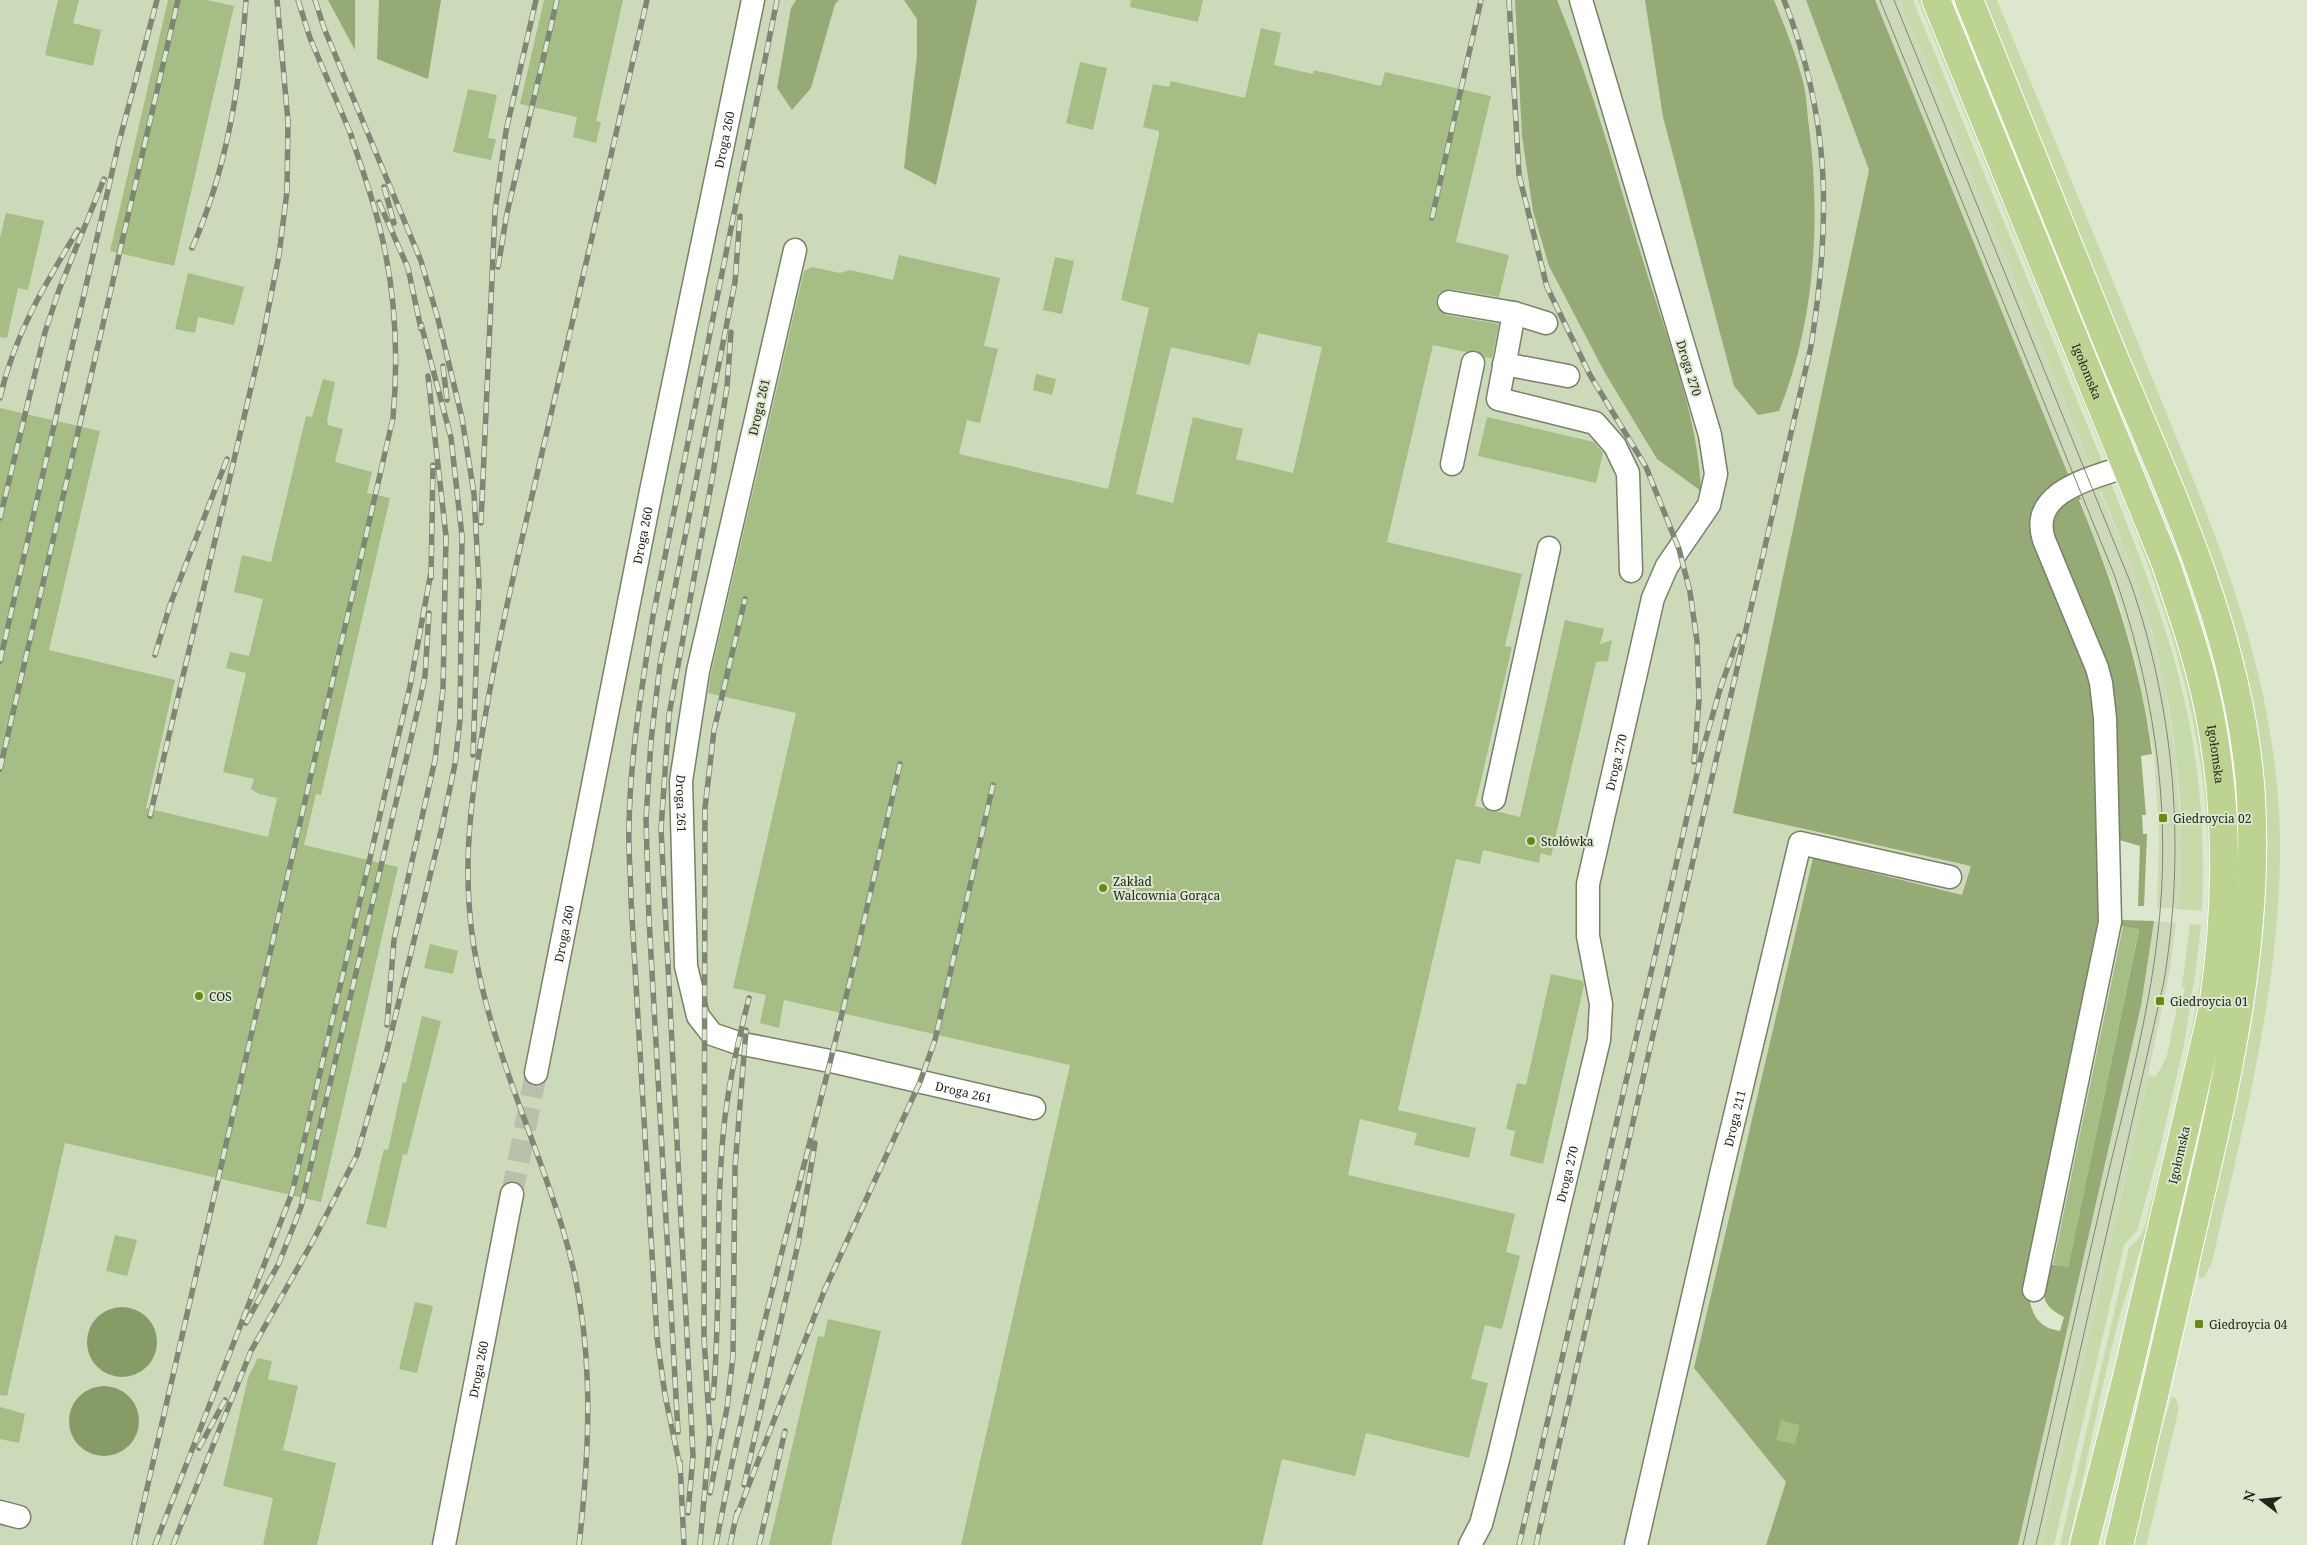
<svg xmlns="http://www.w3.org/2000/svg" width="2307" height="1545" font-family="'Noto Serif',serif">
	<rect width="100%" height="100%" fill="#dce7cd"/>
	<path fill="#cddaba" d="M0 0H1806L1869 170 2081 684 1954 1545H0Z
		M1875 0H1900L2090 466H2089L2124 549 2142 597 2163 675 2176 758 2181 841 2178 909 2157 907 2159 832 2154 754 2136 663 2118 599 2072 479H2070Z
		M2154 921 2176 923 2170 969 2148 1075H2149L2041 1545H2018L2141 1006Z"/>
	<path fill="#c6dba9" d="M1900 0H1913L2104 466 2090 471 2088 466 2090 465Z
		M1918 0H1922L2108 455 2106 459Z
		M1984 0H1997C2049 127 2102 253 2153 380 2217 538 2282 683 2280 857 2278 995 2243 1128 2212 1262L2204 1278H2199L2200 1254 2251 1028 2256 990 2264 925 2266 878 2264 797 2160 431Z
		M2110 481C2139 555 2170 630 2186 707 2201 774 2205 843 2202 911L2178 909C2187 803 2174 698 2142 598 2130 561 2115 526 2101 491L2098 492 2096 487Z
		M2117 485 2120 486C2160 587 2197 687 2208 795 2219 897 2202 995 2180 1094 2170 1138 2160 1183 2147 1226 2139 1256 2129 1286 2120 1315 2100 1391 2086 1469 2068 1545H2060L2129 1248C2133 1244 2139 1239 2142 1233 2146 1225 2148 1212 2151 1203 2159 1172 2167 1141 2174 1110 2185 1059 2198 1007 2204 955 2223 781 2181 643 2117 485Z
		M2190 924 2201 925 2196 969 2184 1044 2160 1148 2137 1231 2124 1245 2054 1545H2041L2149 1075 2156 1077 2167 1056 2177 1007H2181L2185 988 2182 987Z
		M2172 1397 2176 1399 2179 1408 2147 1542 2146 1545H2132L2158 1438Z"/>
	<path fill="#95aa74" d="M328 0H355V50Z
		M379 0H441L428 79 377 59Z
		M796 0H839L835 4 811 88 792 110 777 88 791 8Z
		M904 0H977L936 185 904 168 917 55V19Z
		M1515 0H1557C1593 87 1617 178 1645 267 1666 335 1699 420 1701 491L1657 459 1605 373 1549 266 1533 211 1522 136Z
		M1645 0H1774C1785 27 1796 54 1803 82 1807 97 1807 113 1809 127 1821 222 1815 322 1779 411L1758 415 1734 386 1663 117Z
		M1806 0H1875L2070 479C2049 489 2032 497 2031 523L2096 695 2099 928 2032 1245C2029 1268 2021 1311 2045 1326 2049 1329 2056 1330 2060 1331L2064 1317C2036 1303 2043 1290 2050 1264L2068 1267 2139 930 2121 926V920L2154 921 2141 1006 2018 1545H1766L1786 1482 1694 1368 1813 858 1962 895 1971 866 1733 813 1869 170Z
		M2078 494 2081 499 2079 500C2113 583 2141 665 2152 754L2141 756 2146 815H2142L2143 834H2147L2144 906H2138L2140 846 2116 839 2114 717 2053 543C2051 514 2056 510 2078 494Z"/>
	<path fill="#869b65" d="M87 1342a35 35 0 1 1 70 0a35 35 0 1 1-70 0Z
		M69 1421a35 35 0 1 1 70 0a35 35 0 1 1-70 0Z"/>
	<path fill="#a7bd86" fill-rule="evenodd" d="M58 0H79L73 23 101 30 93 66 45 55Z
		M168 0H207L234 6 174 266 110 251Z
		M544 0H623L596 121 601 122 596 143 573 137 577 117 520 104Z
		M1131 0H1203L1198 22 1130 7Z
		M1261 28 1281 33 1274 65 1313 74 1314 70 1381 86 1385 72 1491 96 1456 242 1509 255 1499 297 1451 289 1439 293 1436 300 1437 307 1446 315 1499 324 1492 358 1484 357 1476 350 1466 352 1433 345 1387 542 1522 574 1505 646 1512 647 1475 806 1520 817 1565 620 1604 629 1600 644 1612 640 1608 661 1596 662 1551 856 1541 853 1539 863 1483 850 1480 864 1456 859 1398 1110 1476 1128 1469 1158 1414 1145 1417 1133 1360 1119 1348 1175 1515 1214 1506 1252 1520 1256 1502 1329 1485 1325 1471 1379 1488 1383 1469 1458 1366 1433 1355 1476 1282 1459 1262 1545H961L1070 1065 784 1000 779 1028 760 1023 766 995 733 988 796 713 708 693 711 673 804 271 812 267 840 273 850 270 893 280 899 255 1000 278 984 346 998 349 980 423 967 420 959 454 1108 489 1149 308 1121 300 1159 135V131L1143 127 1153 84 1169 87 1171 81 1245 98ZM1258 333 1322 347 1293 473 1236 459 1243 429 1193 417 1173 503 1136 494 1171 347 1250 365Z
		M1080 62 1107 68 1093 130 1066 123Z
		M468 89 497 95 488 138 496 139 491 160 453 152Z
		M6 213 44 221 28 290 18 288 7 338 0 337V238Z
		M1055 257 1074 261 1062 314 1043 310Z
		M188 273 244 287 234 325 198 317 195 333 175 329Z
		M1036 374 1056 379 1052 395 1033 390Z
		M323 379 335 382 327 421 328 425 343 429 335 462 372 472 367 493 390 498 321 795 316 794 304 845 398 867 321 1202 65 1143 7 1396 0 1395V408L100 431 49 650 175 680 146 808 268 837 277 798 259 794 251 789 254 779 223 772 246 673 226 668 230 652 249 656 263 599 234 592 242 555 271 562 306 416 312 417Z
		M1487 417 1594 442 1603 453 1596 483 1478 456Z
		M2123 926 2139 929 2068 1268 2053 1264Z
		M430 944 458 951 453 974 424 968Z
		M1551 974 1583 981 1584 985 1543 1164 1510 1156 1515 1131 1506 1129 1517 1083 1526 1085Z
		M422 1016 441 1021 407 1155 403 1154 386 1228 366 1224 384 1149 388 1150 403 1082 406 1083Z
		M115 1235 137 1240 127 1276 106 1271Z
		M415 1302 433 1306 417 1373 399 1369Z
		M828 1319 881 1331 831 1545H769L818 1336 824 1337Z
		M258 1358 272 1361 268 1379 298 1386 283 1450 336 1463 317 1545H263L273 1498 223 1486 248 1378Z
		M0 1407 25 1414 19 1443 0 1439Z
		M1781 1420 1800 1425 1795 1444 1776 1440Z"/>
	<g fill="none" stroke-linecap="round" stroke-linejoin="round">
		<path stroke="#b7c0a9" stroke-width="22" stroke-dasharray="22 11" stroke-linecap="butt" d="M512 1194 536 1073"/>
		<g stroke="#77816a" stroke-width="25">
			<g id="minor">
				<path id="s1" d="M795 250 698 671 681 781 686 966 698 1016 712 1034 738 1043 840 1063 1034 1108"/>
				<path d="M1449 302 1514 313 1498 399 1595 423 1615 446 1628 473 1631 571"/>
				<path d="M1514 313 1546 323"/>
				<path d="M1504 364 1568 376"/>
				<path d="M1452 464 1473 363"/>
				<path d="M1494 799 1549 548"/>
				<path id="s2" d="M536 1073 651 491 753 0"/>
				<path d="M2034 1290 2110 922 2105 718 2101 683 2097 668 2044 540C2028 491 2093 478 2127 466"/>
				<path d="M0 1512 19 1517"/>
				<path id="s3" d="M444 1545 512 1194"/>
				<path id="s4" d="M1470 1545 1481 1524 1498 1460 1599 1040 1601 1004 1588 936V884L1653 598 1667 566 1709 505 1716 474 1710 435 1581 0"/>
				<path id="s5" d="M1636 1545 1722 1170 1800 843 1950 877"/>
			</g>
		</g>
		<g stroke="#fff" stroke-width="30">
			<g id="major">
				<path id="s6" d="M1936 0 2166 564C2182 612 2199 660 2209 710 2229 809 2228 908 2213 1008L2127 1377 2084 1545"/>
				<path d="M1969 0C2017 118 2064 236 2112 353 2172 495 2242 642 2251 798 2259 940 2228 1077 2196 1214 2171 1324 2145 1435 2119 1545"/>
			</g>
		</g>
		<use href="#minor" stroke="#fff" stroke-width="22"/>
		<use href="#major" stroke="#bcd391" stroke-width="28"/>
		<path stroke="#7e8674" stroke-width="1" d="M1880 0 2114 574C2152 683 2170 797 2160 912 2152 1008 2125 1102 2103 1195 2076 1312 2050 1428 2023 1545
			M1894 0 2131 584C2175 712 2186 847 2164 981L2036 1545"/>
		<g stroke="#7e8674" stroke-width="5.5">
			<path id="rail" d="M298 0 310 38 352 137
				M315 0 324 28 421 261 438 319 462 418 474 494 479 585 473 755
				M1509 0 1519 175 1547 287 1590 375 1646 467 1679 549 1690 592 1697 641 1699 700 1694 762
				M384 187 394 223
				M379 202 408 268 421 329
				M1432 218 1481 0
				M192 248C227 170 240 85 246 0
				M498 267 507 213 557 0
				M443 366 447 400
				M0 398C14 335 45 284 78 230
				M0 518 45 332 59 290 104 179
				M481 523 495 211 506 131 536 0
				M431 578 433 465
				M155 655 170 605 227 459
				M0 661 119 142 157 0
				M0 769 178 0
				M150 816 262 341 279 255 287 191 288 121 277 0
				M387 1025 394 940 435 760 443 689 446 536 428 376
				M246 1323 279 1263 301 1207 420 700 425 676 429 613
				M713 1398C722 1304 714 1210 725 1117 730 1077 739 1037 749 998
				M678 1432 649 919 646 819 651 741 660 664 735 282 740 216
				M710 1436 704 1337 705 808 714 730 745 599
				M199 1448 225 1400
				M680 1462 684 1545
				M680 1467 665 1395 657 1338 631 900C631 876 628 851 629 827 630 756 642 686 653 616L777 0
				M744 1485 798 1244 815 1143
				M710 1493 727 1408 733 1356 735 1167 746 1030
				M688 1513 693 1456 692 1434 661 829 669 715 713 474 727 387 731 332
				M736 1518 825 1289 920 1082 935 1040 993 785
				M134 1545 393 418C399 352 395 285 378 221 370 190 359 160 349 130
				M155 1545 292 1193 410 686 431 572
				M173 1545 251 1351 314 1239 357 1155 386 1054 441 831 455 764 460 720 462 536 451 438 421 324
				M579 1545C591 1439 595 1333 563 1230 530 1121 476 1018 469 903 465 844 473 786 483 729 496 650 514 573 532 496 571 330 609 165 647 0
				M700 1545 710 1430
				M716 1545C743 1396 783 1249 820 1102 849 990 874 877 900 764
				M730 1545 737 1512
				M759 1545 785 1431
				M1519 1545 1702 752 1721 686 1739 636
				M1536 1545 1811 346C1831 222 1831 119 1784 0"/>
		</g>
		<use href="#rail" stroke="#dce7cd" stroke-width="4" stroke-dasharray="11" stroke-linecap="butt"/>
	</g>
	<g fill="#678a0f" stroke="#dce7cd" stroke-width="2">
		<rect x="2158" y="813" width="10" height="10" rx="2.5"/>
		<circle cx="1531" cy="841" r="5"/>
		<circle cx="1103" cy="888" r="5"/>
		<circle cx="199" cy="996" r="5"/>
		<rect x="2155" y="996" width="10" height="10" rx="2.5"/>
		<rect x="2194" y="1319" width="10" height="10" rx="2.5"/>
	</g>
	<g text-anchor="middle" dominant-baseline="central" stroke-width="4" stroke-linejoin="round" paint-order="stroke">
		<g font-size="12" fill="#21251b" stroke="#dce7cd">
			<text stroke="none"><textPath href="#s2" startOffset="952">Droga 260</textPath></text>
			<text transform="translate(1689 368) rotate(73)">Droga 270</text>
			<text stroke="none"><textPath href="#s6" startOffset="401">Igołomska</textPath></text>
			<text transform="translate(759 407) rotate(-77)">Droga 261</text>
			<text stroke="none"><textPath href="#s2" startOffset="548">Droga 260</textPath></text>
			<text stroke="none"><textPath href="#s6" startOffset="806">Igołomska</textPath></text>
			<text stroke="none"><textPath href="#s4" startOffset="804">Droga 270</textPath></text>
			<text stroke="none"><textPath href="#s1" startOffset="566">Droga 261</textPath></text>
			<text stroke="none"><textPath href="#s2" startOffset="142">Droga 260</textPath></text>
			<text stroke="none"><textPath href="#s1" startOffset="1061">Droga 261</textPath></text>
			<text stroke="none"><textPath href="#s5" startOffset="438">Droga 211</textPath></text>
			<text transform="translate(2179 1155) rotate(-77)">Igołomska</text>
			<text stroke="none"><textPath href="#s4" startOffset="384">Droga 270</textPath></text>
			<text stroke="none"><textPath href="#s3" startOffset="179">Droga 260</textPath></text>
		</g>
		<g font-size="12" fill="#21251b" stroke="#dce7cd" text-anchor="start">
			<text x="2173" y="818">Giedroycia 02</text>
			<text x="1541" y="841">Stołówka</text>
			<text x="1113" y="881">Zakład<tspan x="1113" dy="14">Walcownia Gorąca</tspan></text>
			<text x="209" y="996">COS</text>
			<text x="2170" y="1001">Giedroycia 01</text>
			<text x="2209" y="1324">Giedroycia 04</text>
		</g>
	</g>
	<g transform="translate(2262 1500) rotate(286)" stroke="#dce7cd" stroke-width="4" paint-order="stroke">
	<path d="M0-4L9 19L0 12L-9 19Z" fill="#21251b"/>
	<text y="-8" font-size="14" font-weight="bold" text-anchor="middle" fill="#21251b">N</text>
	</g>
</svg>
